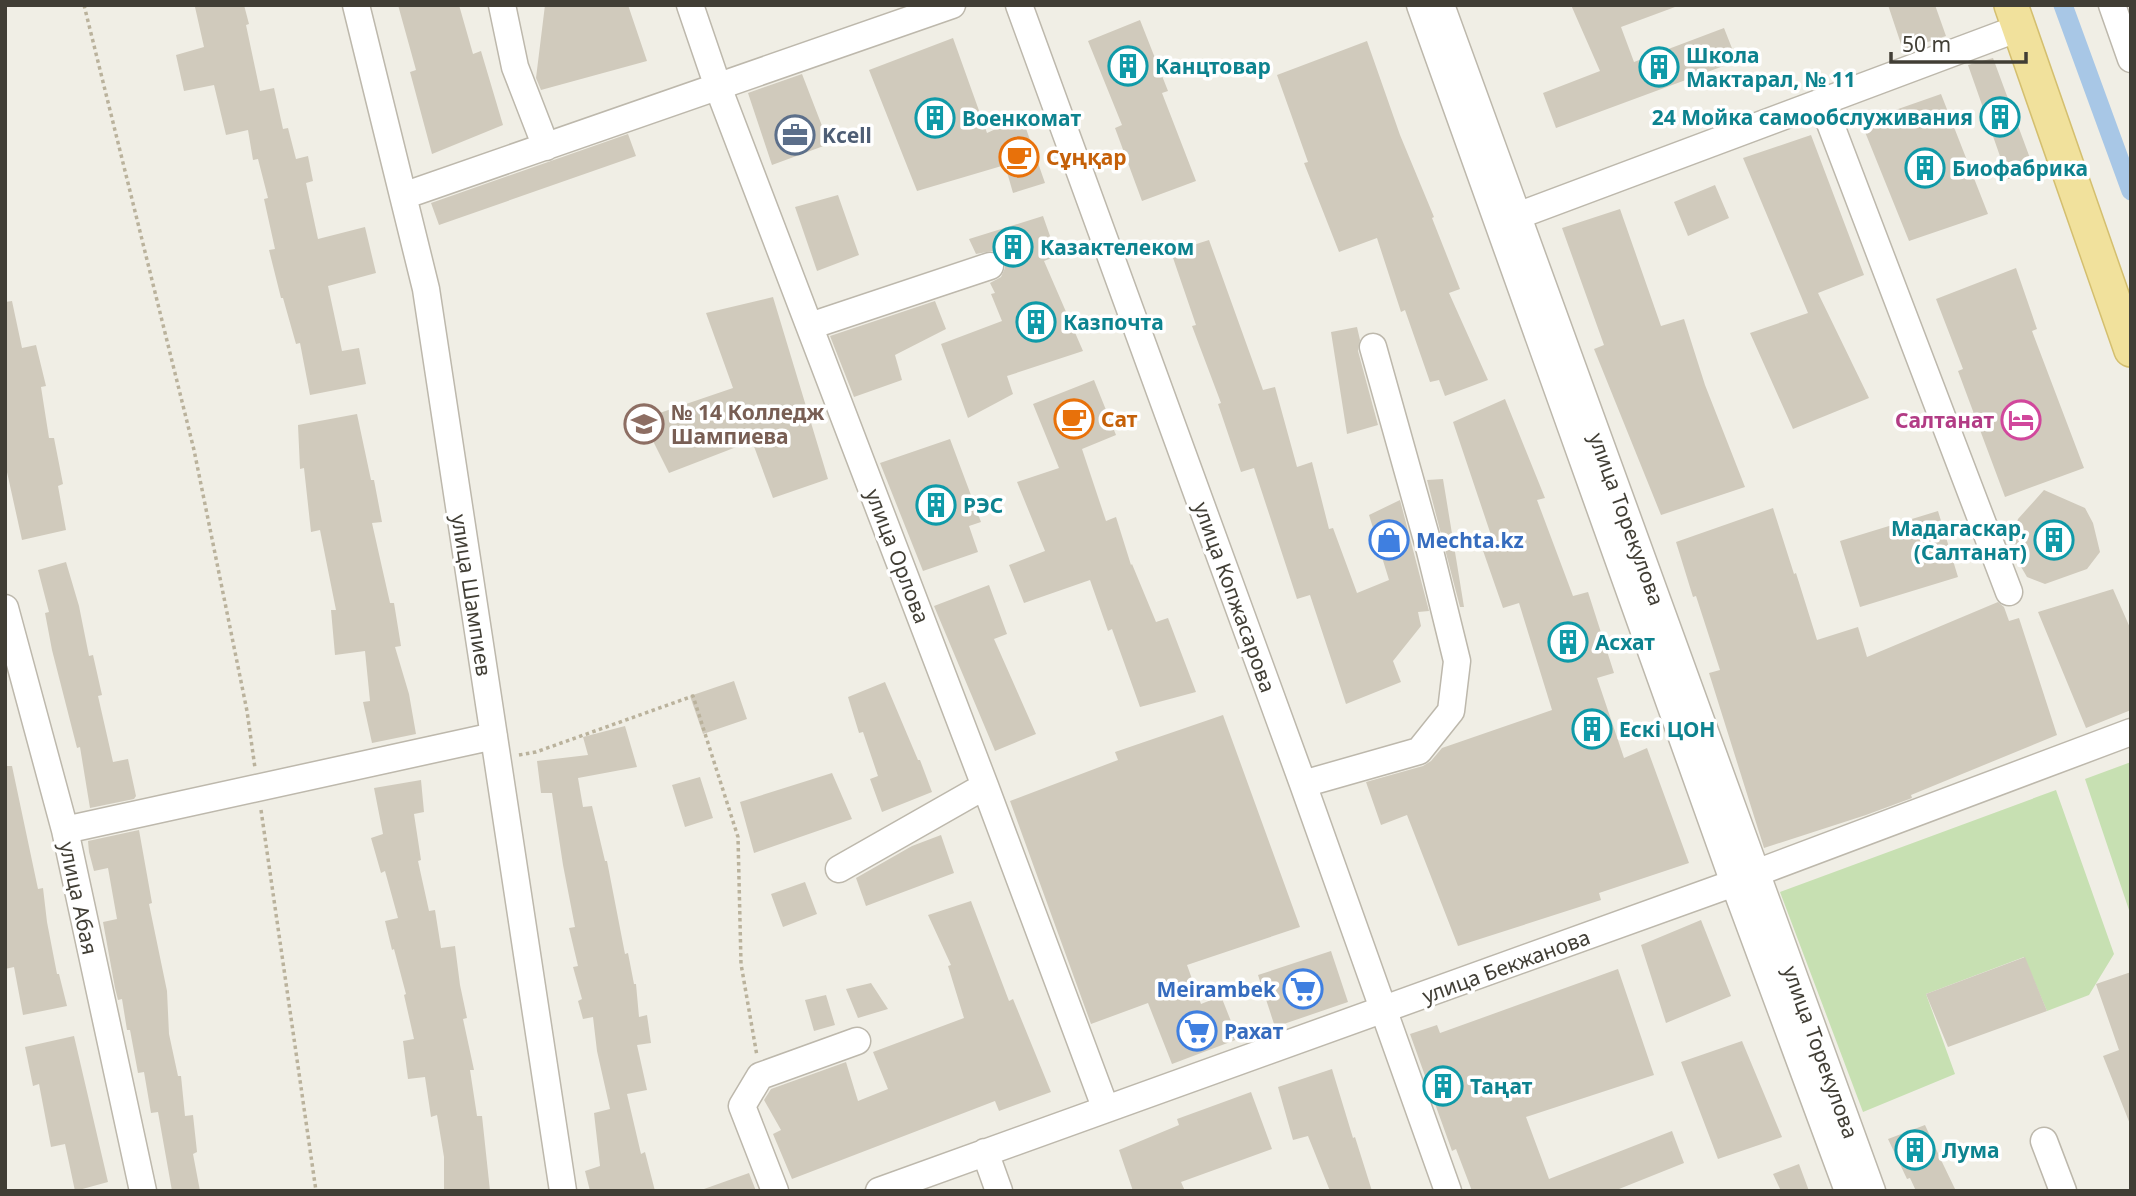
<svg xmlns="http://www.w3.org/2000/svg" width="2136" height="1196" font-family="'Noto Sans',sans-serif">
	<rect width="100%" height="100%" fill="#f0eee5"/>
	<path fill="#c7e0b2" d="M2131 762V916L2085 779Z
		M2056 790 2114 954 2089 995 2047 1011 2024 957 1926 994 1955 1074 1863 1112 1780 892Z"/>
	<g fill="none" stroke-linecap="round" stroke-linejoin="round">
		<path stroke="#a8c7e6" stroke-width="19" d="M2063 5 2131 191"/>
	</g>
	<path fill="#d0cabc" d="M205 5H244L249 24 246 25 260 91 274 88 283 129 288 128 296 159 308 156 313 181 306 183 318 239 365 227 376 273 328 286 342 351 359 348 366 384 310 395 300 343 296 344 283 298H281L269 250 275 249 264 199 268 198 258 159 253 160 248 130 226 135 214 85 184 91 176 55 204 47 195 7Z
		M398 5H459L473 54 481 51 503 125 432 154 410 72 416 70Z
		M545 5H628L647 61 541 90 536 78Z
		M1571 5H1675V7L1621 27 1634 62 1724 28 1737 61 1556 128 1543 93 1600 71Z
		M1888 5H1935L1946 36 1903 50Z
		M1140 20 1168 91 1162 93 1196 181 1142 201 1115 128 1122 125 1088 41Z
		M953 38 987 133 1022 117 1045 183 1013 193 1005 165 917 191 869 70Z
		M1367 41 1400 135 1434 217 1432 218 1460 289 1449 293 1488 380 1445 396 1439 380 1430 382 1405 310 1401 312 1377 238 1339 252 1304 163 1308 162 1277 75Z
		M1993 58 2034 169 2008 179 1968 65Z
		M802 74 829 144 772 165 748 93Z
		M1941 94 1988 214 1909 241 1861 122Z
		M628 134 636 156 439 225 431 203Z
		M1811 135 1864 275 1818 293 1869 398 1793 429 1750 333 1808 313 1743 158Z
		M1715 185 1729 218 1688 236 1674 202Z
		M838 195 859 255 817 271 795 207Z
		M1620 209 1661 326 1684 319 1705 385 1745 487 1661 515 1594 349 1604 345 1562 228Z
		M1043 216 1057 256 1044 261 1083 351 1007 376 1013 394 968 418 941 344 1002 321 991 294 995 293 990 283 1001 277 1005 268V260L1000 254 992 251 976 254 969 239Z
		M1209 240 1263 390 1275 387 1297 467 1312 462 1329 529 1333 528 1357 593 1389 580 1369 515 1400 500 1429 611 1418 612 1421 626 1393 661 1401 682 1346 704 1310 595 1297 599 1254 468 1241 472 1218 404 1221 403 1192 326 1196 325 1171 252Z
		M2016 268 2037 329 2032 331 2084 468 2005 497 1958 371 1963 369 1936 299Z
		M773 297 828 479 773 498 752 441 669 473 642 419 733 388 706 313Z
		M12 301 22 348 36 345 46 386 41 387 49 438H54L63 484 58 486 66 530 22 540 5 463V302Z
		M935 301 946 329 895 355 902 380 854 397 830 336Z
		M1357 327 1360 340 1358 351 1378 425 1347 434 1331 332Z
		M1094 380 1116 435 1082 449 1106 521 1116 517 1131 565 1132 564 1156 622 1168 618 1196 692 1140 707 1112 629 1108 631 1090 580 1024 603 1009 565 1045 551 1017 482 1059 468 1033 404Z
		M1505 399 1545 498 1537 500 1573 596 1588 592 1614 673 1597 678 1624 758 1647 748 1689 863 1599 893 1601 900 1458 946 1407 815 1381 825 1366 782 1423 766 1431 761 1442 748 1552 710 1519 603 1503 608 1480 542 1492 538 1453 422Z
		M357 414 371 480H374L382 522 372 523 390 603H394L401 646 395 647 409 694 416 734 372 743 363 702 370 701 365 651 335 655 331 610H336L320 530 311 532 304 468 300 469 298 425Z
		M950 439 981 522 969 526 978 552 923 571 880 463Z
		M1443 479 1456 558 1464 607H1460L1427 480Z
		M2044 490 2085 508 2093 523 2100 552 2087 569 2045 584 2027 577 2013 553 2010 545 2018 519Z
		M1773 508 1794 574 1796 573 1817 640 1858 627 1867 657 1998 602 2004 607 2009 621 2019 618 2057 735 1911 795 1912 798 1866 815 1764 848 1709 673 1720 670 1696 596 1693 597 1676 542Z
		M1938 511 1958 577 1860 607 1840 541Z
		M66 562 79 606 89 656 93 655 102 695 98 696 113 762 128 759 136 796 134 799 90 808 80 747 77 748 52 650 45 613 49 612 38 570Z
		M989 585 1007 634 994 639 1036 734 995 751 934 606Z
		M2113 589 2131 630V710L2086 728 2038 612Z
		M734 681 747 719 703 734 690 696Z
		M885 682 918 760H920L932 792 882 812 870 779 878 776 863 732 859 733 848 697Z
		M1223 715 1300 927 1187 965 1201 1004 1221 996 1238 1039 1172 1064 1148 1003 1091 1024 1010 801 1118 760 1115 752Z
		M625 726 637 767 578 778 583 807 592 806 605 861H607L625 954 628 953 634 984H636L639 1017 647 1015 651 1043 637 1045 647 1090 627 1094 641 1154 645 1152 655 1191H590L585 1171 600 1166 594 1113 610 1109 597 1051 593 1017 583 1019 578 1001 582 999 573 967 578 966 569 928 575 927 563 865 552 793H541L537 761 588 755 583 737Z
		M5 766H12L38 889 43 888 47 922 57 974H59L67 1006 23 1015 14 967 5 969Z
		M832 773 852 819 754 853 740 802Z
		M700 777 713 818 685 827 672 785Z
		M421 780 424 812 414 814 421 860 418 861 429 911 435 910 441 948 455 946 460 985 467 1018 463 1019 474 1070H470L477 1116H482L490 1191H444V1157L437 1115 431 1117 425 1077 408 1079 403 1041 414 1039 404 995 406 994 394 949 392 950 385 921 398 918 385 871 381 873 371 838 383 834 374 788Z
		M139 830 152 903 149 904 167 991 169 1034 178 1076H181L185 1116 193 1115 197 1152 193 1154 200 1191H172L158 1112 151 1113 144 1072 138 1073 130 1030H127L122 999 118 1000 115 988 103 922 117 919 108 868 94 871 89 852 88 841Z
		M941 835 954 873 866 906 856 878 912 846Z
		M805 882 817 914 783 927 771 894Z
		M971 901 1009 1001 1013 999 1051 1092 999 1111 995 1101 792 1179 773 1134 781 1130 764 1100 771 1089 846 1062 858 1101 888 1089 873 1052 964 1018 948 966 951 965 928 915Z
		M1701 920 1731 996 1666 1023 1641 945Z
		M1331 951 1348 1002 1275 1027 1258 975Z
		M2025 957 2047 1011 1948 1047 1926 994Z
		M1618 969 1654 1075 1526 1117 1549 1179 1672 1131 1684 1163 1614 1191H1472L1456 1149 1452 1151 1410 1034 1437 1025 1440 1033Z
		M2131 972V1124H2130L2103 1056 2119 1050 2096 984Z
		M871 983 888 1009 858 1018 846 989Z
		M826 995 835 1025 814 1031 805 1000Z
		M74 1036 108 1182 75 1191 65 1144 51 1147 39 1084 33 1086 25 1047Z
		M1742 1041 1782 1137 1718 1159 1681 1062Z
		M1332 1069 1353 1138 1355 1137 1372 1191H1330L1308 1136 1293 1140 1278 1087Z
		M1251 1092 1272 1149 1181 1182 1185 1191H1133L1119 1150 1179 1125 1177 1119Z
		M1925 1125 1942 1162 1956 1191H1916L1910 1178 1907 1179 1888 1139Z
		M1799 1164 1809 1191H1781L1773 1174Z
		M749 1173 756 1191H704V1189Z"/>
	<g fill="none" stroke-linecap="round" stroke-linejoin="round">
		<g stroke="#bdb8ac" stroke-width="29">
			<path id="minor" d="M356 5 426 289 563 1191
				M502 5 515 67 546 147
				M690 5 718 87 985 786 1105 1107
				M1019 5 1303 784 1448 1191
				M1420 5 1734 883 1848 1191
				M1441 5 1872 1191
				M2112 5 2131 59
				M1822 102 2009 592
				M403 196 952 5
				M1517 216 2019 28
				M810 326 990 266
				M5 608 65 830 143 1191
				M1303 784 1419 751 1451 711 1457 661 1429 547 1373 347
				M65 830 494 736
				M839 869 985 786
				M2044 1141 2063 1191
				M985 1152 999 1191
				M775 1191 742 1106 760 1076 857 1041
				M879 1191C1163 1086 1449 986 1734 883L1756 873 2131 732"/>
		</g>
		<g stroke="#d4bf6f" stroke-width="36">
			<path id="major" d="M2011 5 2131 350"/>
		</g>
		<path stroke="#bab29c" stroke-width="3.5" stroke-dasharray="3.5 3.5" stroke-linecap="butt" d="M84 5 194 450 247 711 255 768
			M519 755 536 752 693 696 738 837 741 964 757 1056
			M261 810 316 1191"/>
		<use href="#minor" stroke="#fff" stroke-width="26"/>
		<use href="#major" stroke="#f1e19c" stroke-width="33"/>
	</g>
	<defs>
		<g id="building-ring" transform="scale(2.0125)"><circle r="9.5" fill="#fff" stroke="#0f9aa8" stroke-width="1.5"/><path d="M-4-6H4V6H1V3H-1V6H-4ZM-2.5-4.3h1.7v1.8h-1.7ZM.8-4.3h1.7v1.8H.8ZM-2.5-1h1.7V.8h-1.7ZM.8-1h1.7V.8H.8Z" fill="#0f9aa8"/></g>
		<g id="office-ring" transform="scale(2.0125)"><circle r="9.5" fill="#fff" stroke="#5c6f8a" stroke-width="1.5"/><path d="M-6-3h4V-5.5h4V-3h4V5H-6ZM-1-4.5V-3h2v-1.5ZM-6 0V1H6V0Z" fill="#5c6f8a"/></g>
		<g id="cafe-ring" transform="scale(2.0125)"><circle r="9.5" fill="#fff" stroke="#e8710a" stroke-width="1.5"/><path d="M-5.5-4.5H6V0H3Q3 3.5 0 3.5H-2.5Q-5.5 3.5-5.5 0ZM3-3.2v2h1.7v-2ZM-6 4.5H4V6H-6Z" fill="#e8710a"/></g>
		<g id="hotel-ring" transform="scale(2.0125)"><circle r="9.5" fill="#fff" stroke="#d1479c" stroke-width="1.5"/><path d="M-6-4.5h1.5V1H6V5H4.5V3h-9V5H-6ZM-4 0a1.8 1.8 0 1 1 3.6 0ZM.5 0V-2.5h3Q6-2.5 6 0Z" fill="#d1479c"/></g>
		<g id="university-ring" transform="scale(2.0125)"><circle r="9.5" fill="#fff" stroke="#8d6e63" stroke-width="1.5"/><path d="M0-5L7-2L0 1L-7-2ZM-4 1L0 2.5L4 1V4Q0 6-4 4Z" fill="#8d6e63"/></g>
		<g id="shop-ring" transform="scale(2.0125)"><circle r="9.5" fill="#fff" stroke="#3f7fe0" stroke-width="1.5"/><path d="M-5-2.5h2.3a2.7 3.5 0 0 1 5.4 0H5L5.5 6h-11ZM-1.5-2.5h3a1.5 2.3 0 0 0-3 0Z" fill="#3f7fe0"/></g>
		<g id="supermarket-ring" transform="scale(2.0125)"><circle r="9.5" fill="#fff" stroke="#3f7fe0" stroke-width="1.5"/><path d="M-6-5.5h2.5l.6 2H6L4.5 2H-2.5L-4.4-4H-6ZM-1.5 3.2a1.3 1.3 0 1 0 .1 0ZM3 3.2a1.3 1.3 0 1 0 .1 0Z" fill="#3f7fe0"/></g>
	</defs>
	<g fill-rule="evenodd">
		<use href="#building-ring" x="1128" y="66"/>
		<use href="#building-ring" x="1659" y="67"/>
		<use href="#building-ring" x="2000" y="117"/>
		<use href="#building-ring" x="935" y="118"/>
		<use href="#office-ring" x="795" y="135"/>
		<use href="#cafe-ring" x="1019" y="157"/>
		<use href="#building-ring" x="1925" y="168"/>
		<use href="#building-ring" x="1013" y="247"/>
		<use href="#building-ring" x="1036" y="322"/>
		<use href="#cafe-ring" x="1074" y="419"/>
		<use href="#hotel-ring" x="2021" y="420"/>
		<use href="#university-ring" x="644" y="424"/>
		<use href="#building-ring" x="936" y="505"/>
		<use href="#shop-ring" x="1389" y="540"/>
		<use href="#building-ring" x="2054" y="540"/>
		<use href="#building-ring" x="1568" y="642"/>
		<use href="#building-ring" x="1592" y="729"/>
		<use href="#supermarket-ring" x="1303" y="989"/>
		<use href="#supermarket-ring" x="1197" y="1031"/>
		<use href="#building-ring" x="1443" y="1086"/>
		<use href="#building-ring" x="1915" y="1150"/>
	</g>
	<g text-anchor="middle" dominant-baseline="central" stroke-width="7" stroke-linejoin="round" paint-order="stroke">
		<g font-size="21" font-weight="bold" fill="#0d838f" stroke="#fff" text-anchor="start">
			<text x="1686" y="55">Школа<tspan x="1686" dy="24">Мактарал, № 11</tspan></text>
			<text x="1155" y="66">Канцтовар</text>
			<text x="1973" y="117" text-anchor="end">24 Мойка самообслуживания</text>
			<text x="962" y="118">Военкомат</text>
			<text x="1952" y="168">Биофабрика</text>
			<text x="1040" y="247">Казактелеком</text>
			<text x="1063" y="322">Казпочта</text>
			<text x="963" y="505">РЭС</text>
			<text x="2027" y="528" text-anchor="end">Мадагаскар,<tspan x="2027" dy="24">(Салтанат)</tspan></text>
			<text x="1595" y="642">Асхат</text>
			<text x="1619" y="729">Ескі ЦОН</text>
			<text x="1470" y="1086">Таңат</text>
			<text x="1942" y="1150">Лума</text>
		</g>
		<g font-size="21" font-weight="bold" fill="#4e5e75" stroke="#fff" text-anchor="start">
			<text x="822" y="135">Kcell</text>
		</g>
		<g font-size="21" font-weight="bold" fill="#c56008" stroke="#fff" text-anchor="start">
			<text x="1046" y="157">Сұңқар</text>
			<text x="1101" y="419">Сат</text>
		</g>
		<g font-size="21" font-weight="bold" fill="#785e54" stroke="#fff" text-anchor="start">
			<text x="671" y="412">№ 14 Колледж<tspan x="671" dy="24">Шампиева</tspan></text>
		</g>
		<g font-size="21" font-weight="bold" fill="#b23c85" stroke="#fff" text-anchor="end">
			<text x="1994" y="420">Салтанат</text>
		</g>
		<g font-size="21" fill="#413e35" stroke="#fff">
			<text transform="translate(1627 519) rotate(70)">улица Торекулова</text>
			<text transform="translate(898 556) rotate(69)">улица Орлова</text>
			<text transform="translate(472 595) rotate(81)">улица Шампиев</text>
			<text transform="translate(1235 597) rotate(70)">улица Копжасарова</text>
			<text transform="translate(79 898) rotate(78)">улица Абая</text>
			<text transform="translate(1506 966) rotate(-20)">улица Бекжанова</text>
			<text transform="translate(1821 1052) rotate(70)">улица Торекулова</text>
		</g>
		<g font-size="21" font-weight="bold" fill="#366cbe" stroke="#fff" text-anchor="start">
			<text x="1416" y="540">Mechta.kz</text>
			<text x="1276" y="989" text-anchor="end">Meirambek</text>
			<text x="1224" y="1031">Рахат</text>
		</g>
	</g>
	<rect width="2136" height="1196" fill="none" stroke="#413e35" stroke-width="14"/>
	<path d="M1891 52v10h135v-10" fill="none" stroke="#413e35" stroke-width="3.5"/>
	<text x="1902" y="52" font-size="21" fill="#413e35" stroke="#ffffff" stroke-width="5" paint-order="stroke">50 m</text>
</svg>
